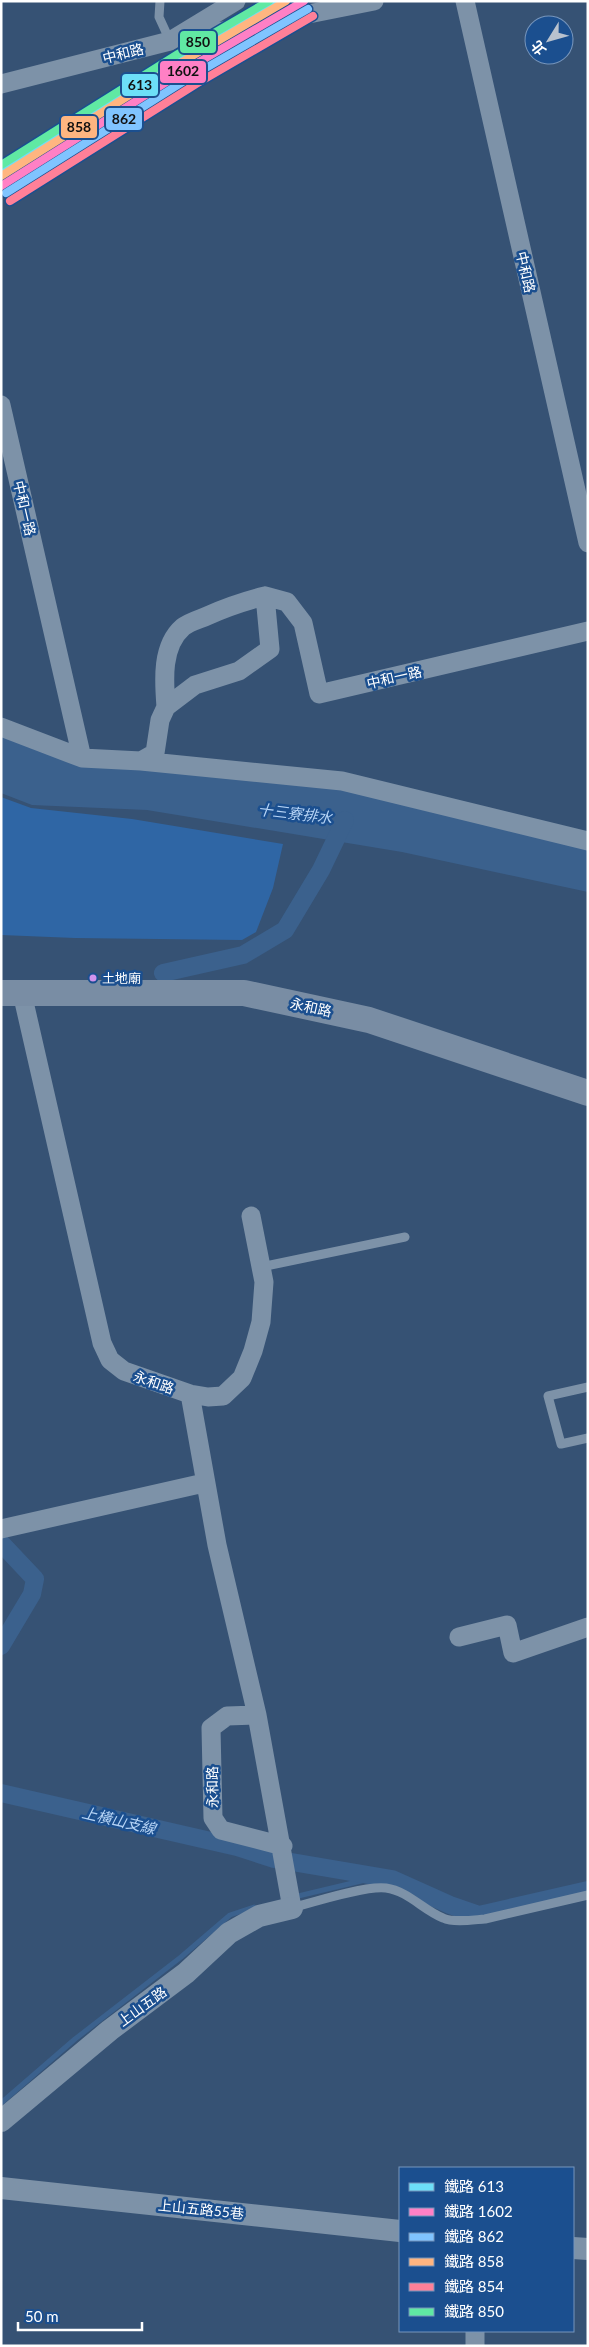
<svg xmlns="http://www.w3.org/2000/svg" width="589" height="2347" font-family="Lato,'Noto Sans TC',sans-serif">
	<rect width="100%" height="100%" fill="#365274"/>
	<path fill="#2f66a5" d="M1 797 31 808 132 819 283 844 273 888 256 932 242 940 75 938 1 935Z"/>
	<path fill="#3b618d" d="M1 734 81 764 340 786 588 848V892L402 852 147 810 32 805 1 793Z"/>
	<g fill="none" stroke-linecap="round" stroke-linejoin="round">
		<path stroke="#3b618d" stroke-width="5" d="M294 1897 382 1876
			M1 2103 75 2039 181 1957 230 1915 254 1907"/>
		<path stroke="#3b618d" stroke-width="18" d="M163 973 243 955 285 930 321 870 345 820
			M1 1543 35 1579 32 1594 1 1646
			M1 1793 237 1847 274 1859 392 1879 450 1905 479 1915 588 1890"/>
		<path stroke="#7d92a8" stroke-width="9" d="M160 1 159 17 170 41
			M261 1267 405 1237
			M588 1387 548 1396 561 1444 588 1438
			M292 1908C313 1902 367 1885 386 1888 408 1891 423 1910 443 1918 454 1923 472 1920 485 1919L588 1895"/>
		<path stroke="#7d92a8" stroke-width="19" d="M465 1 588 543
			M183 39 374 1
			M1 84 170 41 236 1
			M1 405 82 758
			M166 707C164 681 161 646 183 627 189 622 200 619 207 616 227 607 245 601 265 596
			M1 727 82 758 141 761 342 781 588 841
			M141 761 155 753 160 720 166 707 195 685 239 671 270 649 265 596 287 602 303 623 319 694 588 631
			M22 993 102 1343 110 1360 124 1371 190 1394 217 1545 257 1715 292 1908
			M190 1394 208 1397 223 1396 242 1378 253 1351 261 1322 264 1282 251 1216
			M1 1529 204 1483
			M459 1637 507 1625 513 1653 588 1627
			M257 1715 227 1716 211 1728 213 1818 221 1830 283 1846
			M475 2346V2331"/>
		<path stroke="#7d92a8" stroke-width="22" d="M1 2121 110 2030 186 1973 229 1933 259 1916 292 1908
			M1 2188 400 2231
			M573 2248 588 2249"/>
		<path stroke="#798da4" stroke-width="26" d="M1 993H244L369 1020 588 1093"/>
		<g stroke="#1b4f8f" stroke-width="11">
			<path id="rail-1" d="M1 172 181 59 281 1"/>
		</g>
		<g stroke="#1b4f8f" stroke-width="11">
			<path id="rail-2" d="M1 186 187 69 304 1"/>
		</g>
		<g stroke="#1b4f8f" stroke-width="11">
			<path id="rail-3" d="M6 193 192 76 308 9"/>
		</g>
		<g stroke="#1b4f8f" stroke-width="11">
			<path id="rail-4" d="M1 176 182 62 286 1"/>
		</g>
		<g stroke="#1b4f8f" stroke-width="11">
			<path id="rail-5" d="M10 201 196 84 313 16"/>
		</g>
		<g stroke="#1b4f8f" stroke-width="11">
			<path id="rail-6" d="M1 165 178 54 269 1"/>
		</g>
		<use href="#rail-1" stroke="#6ddff8" stroke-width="8"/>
		<use href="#rail-2" stroke="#ff80c5" stroke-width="8"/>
		<use href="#rail-3" stroke="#80c4ff" stroke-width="8"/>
		<use href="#rail-4" stroke="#ffb580" stroke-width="8"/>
		<use href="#rail-5" stroke="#ff8098" stroke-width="8"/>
		<use href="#rail-6" stroke="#60e9a3" stroke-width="8"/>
	</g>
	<circle fill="#d193ec" stroke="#1b4f8f" stroke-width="2" cx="93" cy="978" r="4.5"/>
	<g text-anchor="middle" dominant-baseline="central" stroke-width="5" stroke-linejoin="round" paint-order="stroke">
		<g font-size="13" fill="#fff" stroke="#1b4f8f" text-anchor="start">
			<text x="102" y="978">土地廟</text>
		</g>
		<g font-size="14" fill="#fff" stroke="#1b4f8f">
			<text transform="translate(123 53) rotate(-14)">中和路</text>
			<text transform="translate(526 272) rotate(77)">中和路</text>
			<text transform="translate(25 508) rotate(77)">中和一路</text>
			<text transform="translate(394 677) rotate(-13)">中和一路</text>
			<text transform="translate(311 1007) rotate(12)">永和路</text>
			<text transform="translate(154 1382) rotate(19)">永和路</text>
			<text transform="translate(212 1787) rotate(-91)">永和路</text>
			<text transform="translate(142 2006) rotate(-36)">上山五路</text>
			<text transform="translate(201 2209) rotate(6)">上山五路55巷</text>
		</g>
		<g font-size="15" font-style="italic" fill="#b5d3f5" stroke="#1b4f8f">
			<text transform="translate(295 813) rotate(7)">十三寮排水</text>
			<text transform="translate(119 1820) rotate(13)">上橫山支線</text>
		</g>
	</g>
	<g stroke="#1b4f8f" stroke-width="2">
		<rect x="179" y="30" width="38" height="24" rx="5" fill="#60e9a3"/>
		<rect x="159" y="60" width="48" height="24" rx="5" fill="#ff80c5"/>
		<rect x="121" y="73" width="38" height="24" rx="5" fill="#6ddff8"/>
		<rect x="105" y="107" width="38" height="24" rx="5" fill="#80c4ff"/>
		<rect x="60" y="115" width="38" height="24" rx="5" fill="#ffb580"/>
	</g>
	<g font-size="14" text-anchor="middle" font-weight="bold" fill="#111">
		<text x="198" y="47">850</text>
		<text x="183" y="76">1602</text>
		<text x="140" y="90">613</text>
		<text x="124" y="124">862</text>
		<text x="79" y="132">858</text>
	</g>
	<rect width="589" height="2347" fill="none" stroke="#ffffff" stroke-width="5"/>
	<rect x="399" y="2167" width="175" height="165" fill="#1b4f8f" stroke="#7695bc"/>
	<rect x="409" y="2183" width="25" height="8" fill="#6ddff8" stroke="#7695bc"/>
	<text x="444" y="2192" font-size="15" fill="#ffffff">鐵路 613</text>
	<rect x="409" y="2208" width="25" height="8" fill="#ff80c5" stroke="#7695bc"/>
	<text x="444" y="2217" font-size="15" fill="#ffffff">鐵路 1602</text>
	<rect x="409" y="2233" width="25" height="8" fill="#80c4ff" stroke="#7695bc"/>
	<text x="444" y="2242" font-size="15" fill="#ffffff">鐵路 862</text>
	<rect x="409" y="2258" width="25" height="8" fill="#ffb580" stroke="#7695bc"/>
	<text x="444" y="2267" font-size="15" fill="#ffffff">鐵路 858</text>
	<rect x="409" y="2283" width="25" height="8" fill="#ff8098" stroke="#7695bc"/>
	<text x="444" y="2292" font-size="15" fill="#ffffff">鐵路 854</text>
	<rect x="409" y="2308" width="25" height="8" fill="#60e9a3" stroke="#7695bc"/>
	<text x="444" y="2317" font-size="15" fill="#ffffff">鐵路 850</text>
	<g transform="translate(549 40) rotate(233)"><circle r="24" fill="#1b4f8f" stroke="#7695bc"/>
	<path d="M0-4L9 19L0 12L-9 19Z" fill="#b9c2ce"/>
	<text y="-8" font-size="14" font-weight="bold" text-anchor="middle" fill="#ffffff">北</text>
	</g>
	<path d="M18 2322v8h124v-8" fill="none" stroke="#ffffff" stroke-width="2.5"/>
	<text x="25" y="2322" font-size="15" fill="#ffffff" stroke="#1b4f8f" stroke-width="4" paint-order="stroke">50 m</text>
</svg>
